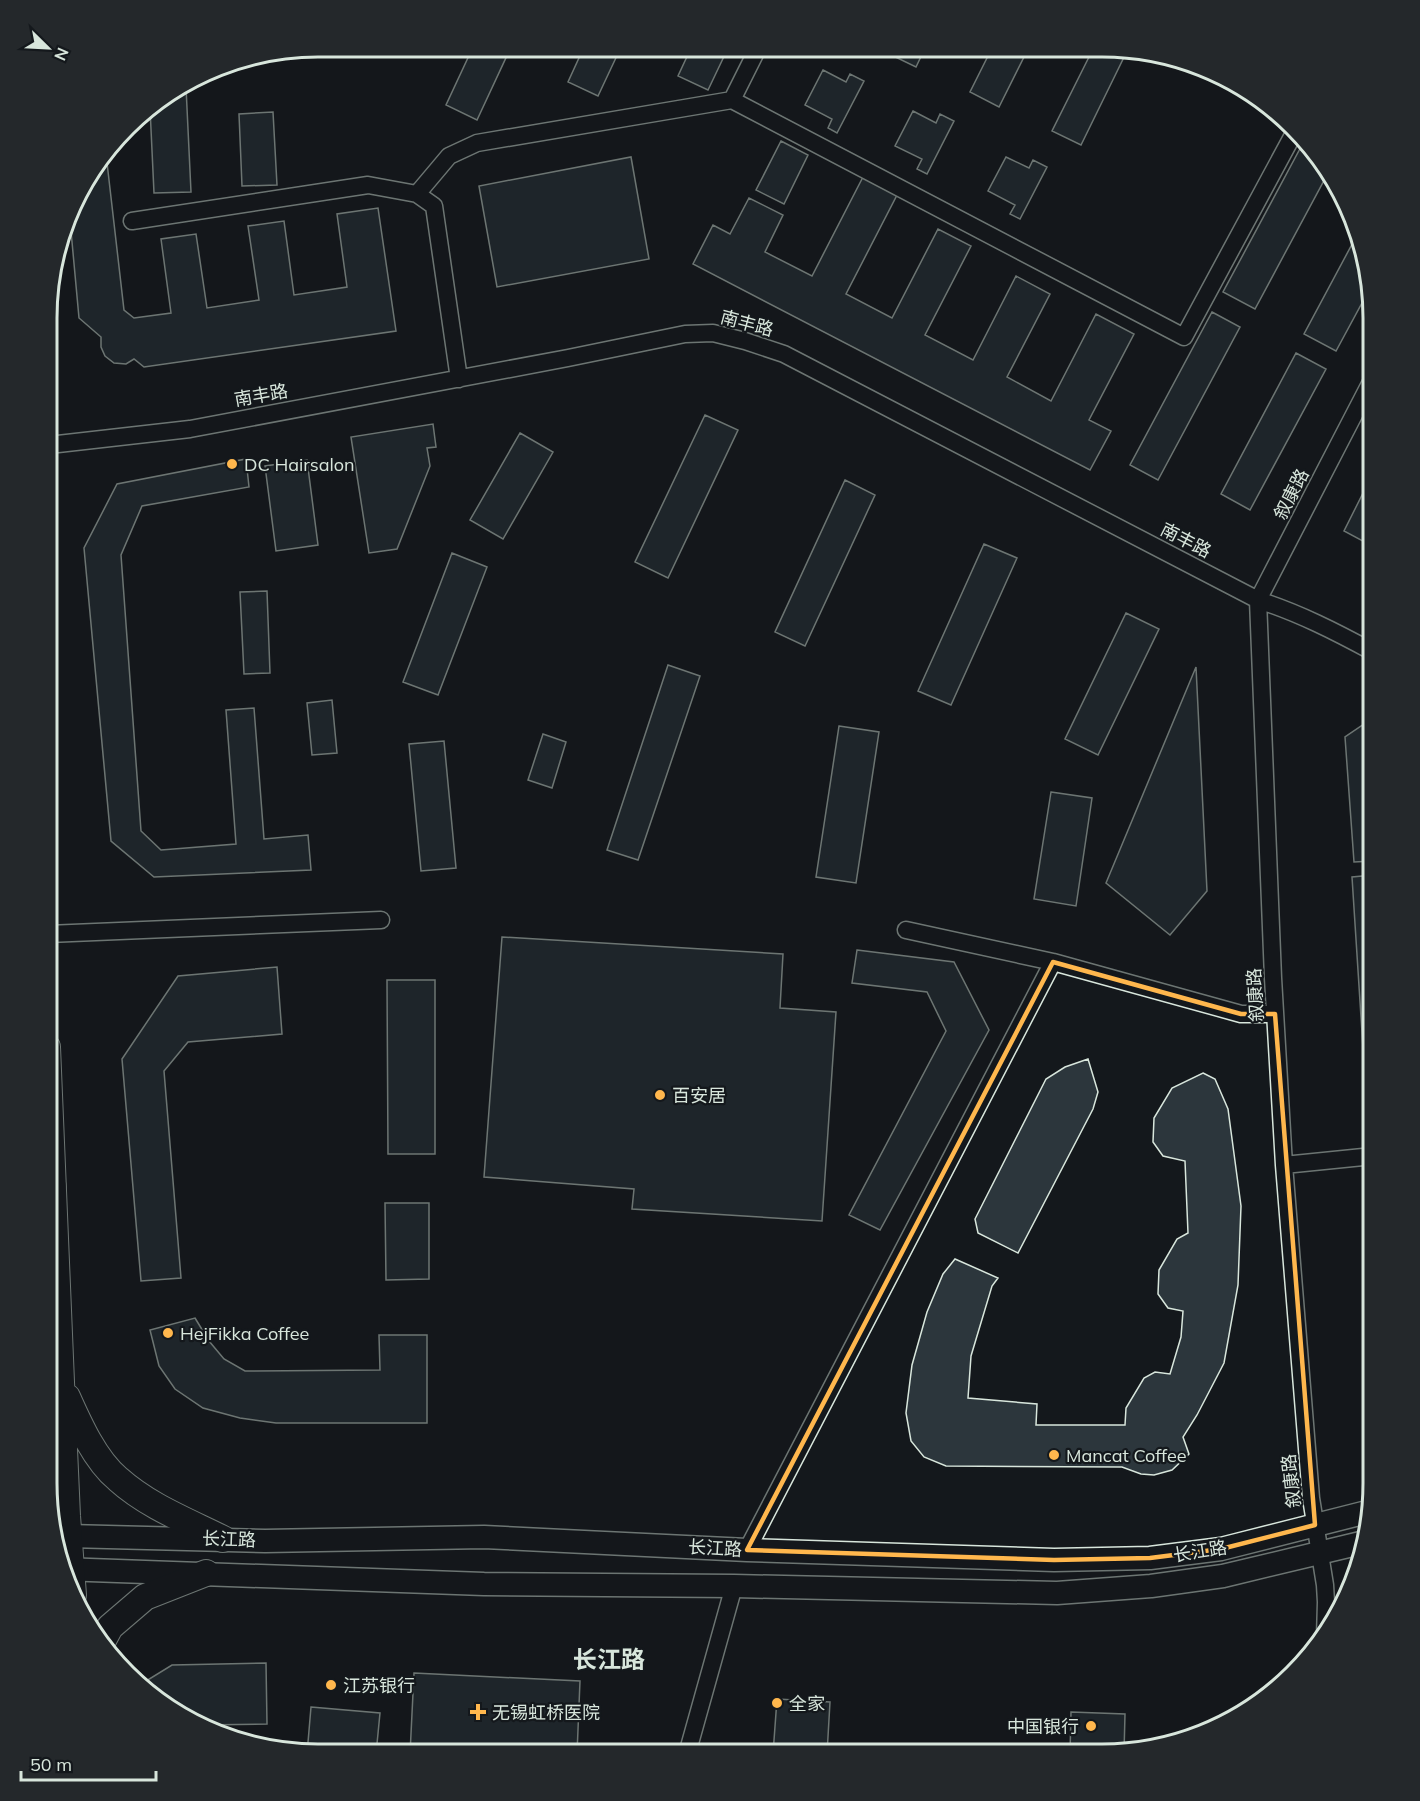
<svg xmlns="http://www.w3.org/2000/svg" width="1420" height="1801" font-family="Mulish,'Noto Sans SC',sans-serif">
	<rect width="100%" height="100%" fill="#14181c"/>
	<path fill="#2c363c" stroke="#d8e6dc" stroke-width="1.5" d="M319 47H354L351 57 319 48Z
		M473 47H511L477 120 446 105Z
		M584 47H621L598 96 568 82Z
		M691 48H728L708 90 678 76Z
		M890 48H925L916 67 887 53Z
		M992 48 1028 49 999 107 970 92Z
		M1093 49H1128L1081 145 1052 131Z
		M823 70 846 82 850 74 864 81 837 133 828 128 832 119 805 105Z
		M186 87 191 192 154 193 150 108Z
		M913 111 936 123 940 114 954 121 927 174 917 169 922 159 895 146Z
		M273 112 277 185 242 186 239 114Z
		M781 141 808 155 784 204 756 190Z
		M1302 145 1328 173 1255 309 1223 292Z
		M106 154 124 310 134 318 171 313 161 239 196 234 207 308 259 300 248 226 284 221 294 295 347 287 337 214 378 208 396 331 144 367 134 359 126 364 114 363 105 356 101 347V337L79 318 70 220 83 183Z
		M631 157 649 259 497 287 479 186Z
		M1006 157 1029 168 1033 160 1047 167 1020 219 1010 214 1015 205 988 191Z
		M863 177 897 195 846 294 892 318 938 229 971 246 925 335 973 360 1016 276 1050 294 1007 377 1051 401 1096 314 1134 334 1089 420 1111 431 1090 470 693 264 713 225 730 234 749 198 783 215 765 252 812 276Z
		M1358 233 1364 248 1370 288 1336 351 1304 334Z
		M1212 312 1240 327 1158 480 1130 465Z
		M1296 353 1326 369 1250 510 1221 494Z
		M705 415 738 430 668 578 635 562Z
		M433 424 436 447 427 448 430 466 397 549 369 553 351 437Z
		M520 433 553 452 503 539 470 520Z
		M246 459 249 487 142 506 121 555 141 831 161 850 236 844 226 710 254 708 264 839 308 835 311 870 154 877 111 841 84 548 117 484Z
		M307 460 318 545 276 551 265 466Z
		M1373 473V543L1372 546 1344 531Z
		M845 480 875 495 805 646 775 632Z
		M984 544 1017 558 951 705 918 691Z
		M452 553 487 567 438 695 403 682Z
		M267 591 270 673 244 674 240 592Z
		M1126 613 1159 629 1098 755 1065 739Z
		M668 665 700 676 638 860 607 850Z
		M1196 667 1207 891 1170 935 1106 883Z
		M332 700 337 753 312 755 307 703Z
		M1373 718V861L1354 862 1345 737Z
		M839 726 879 732 856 883 816 877Z
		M543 734 566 742 552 788 528 780Z
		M444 741 456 868 421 871 409 744Z
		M1051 792 1092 798 1076 906 1034 899Z
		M1373 875V1126H1368L1352 877Z
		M502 937 783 954 780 1008 836 1012 822 1221 632 1209 634 1189 484 1177Z
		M857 950 954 962 989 1030 880 1230 849 1215 946 1031 927 992 852 983Z
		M277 967 282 1034 188 1042 164 1071 181 1278 141 1281 122 1059 178 976Z
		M387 980H435V1154H388Z
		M1088 1059 1098 1092 1093 1109 1018 1253 978 1233 975 1219 1046 1079 1065 1067Z
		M1203 1073 1215 1079 1228 1109 1241 1206 1238 1285 1224 1363 1197 1415 1183 1437 1189 1454 1172 1470 1154 1475 1141 1474 1122 1467 946 1466 924 1457 911 1441 906 1413 912 1365 927 1312 943 1274 955 1259 998 1278 992 1286 971 1356 968 1398 1037 1404 1036 1425H1125L1126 1408 1144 1378 1155 1372 1170 1374 1181 1337 1183 1311 1168 1308 1158 1294 1159 1270 1177 1239 1188 1233 1185 1161 1163 1156 1153 1142 1154 1118 1172 1088Z
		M1366 1163H1373V1284Z
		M385 1203H429V1279L386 1280Z
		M195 1318 209 1341 224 1359 245 1371 380 1370 379 1335H427V1423H276L240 1418 203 1408 175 1389 159 1366 150 1330Z
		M266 1663 267 1724 201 1725 168 1709 145 1685 146 1681 172 1665Z
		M414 1673 580 1681 577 1754H410Z
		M777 1699 830 1702 827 1754H773Z
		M311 1707 380 1713 376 1754H307Z
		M1071 1712 1125 1714 1124 1753 1119 1754H1070Z"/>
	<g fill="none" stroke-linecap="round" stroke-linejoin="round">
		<g stroke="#d8e6dc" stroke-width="19">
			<path id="minor" d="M758 48 732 100 1184 337 1293 135
				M417 194 449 156 477 143 732 100
				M132 221 368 185 417 194 434 206 459 379
				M49 445 190 429 568 358 685 334 713 333 745 341 784 354 1258 600C1299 613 1336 632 1373 652
				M906 930 1053 962 1241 1014H1275
				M48 934 381 920
				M1284 1165 1373 1156
				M747 1550 1053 962
				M1325 1637 1326 1602 1325 1585 1311 1498 1284 1165 1273 978 1258 600 1373 378
				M687 1754 734 1586"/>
		</g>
		<g stroke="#d8e6dc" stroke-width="25">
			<path id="secondary" d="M54 1538 68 1536 265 1541 484 1537 747 1550 1054 1560 1150 1558 1221 1549 1371 1511
				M62 1569 484 1584 734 1586 1057 1593 1151 1586 1223 1576 1365 1542"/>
		</g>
		<g stroke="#d8e6dc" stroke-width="28">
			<path id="primary" d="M47 1047 61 1382 67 1516 73 1595
				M67 1397C79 1424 95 1460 118 1479 148 1506 187 1521 223 1539
				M103 1640 110 1627 145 1597 206 1573"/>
		</g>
		<g stroke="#d8e6dc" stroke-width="29">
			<path id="trunk" d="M47 1155 52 1186"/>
		</g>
		<use href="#minor" stroke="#14181c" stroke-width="16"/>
		<use href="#secondary" stroke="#14181c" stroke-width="22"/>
		<use href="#primary" stroke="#14181c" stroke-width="26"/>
		<use href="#trunk" stroke="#14181c" stroke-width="27"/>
	</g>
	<path d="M0 0H1420V1801H0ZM1053 962 1241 1014H1275L1315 1525 1221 1549 1150 1558 1054 1560 747 1550Z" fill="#14181c" fill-opacity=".55" fill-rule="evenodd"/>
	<path fill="none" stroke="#ffb74d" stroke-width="4.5" stroke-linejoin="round" d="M1053 962 1241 1014H1275L1315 1525 1221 1549 1150 1558 1054 1560 747 1550Z"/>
	<g fill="#ffb74d" stroke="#14181c" stroke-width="2">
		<circle cx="232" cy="464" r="6"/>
		<circle cx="660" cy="1095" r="6"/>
		<circle cx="168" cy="1333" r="6"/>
		<circle cx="1054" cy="1455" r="6"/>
		<circle cx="331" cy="1685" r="6"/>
		<circle cx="777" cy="1703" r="6"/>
		<path d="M475 1703h6v6h6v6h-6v6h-6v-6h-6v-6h6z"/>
		<circle cx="1091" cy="1726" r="6"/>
	</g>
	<g text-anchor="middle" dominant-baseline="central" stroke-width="4.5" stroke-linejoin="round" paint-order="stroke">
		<g font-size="18" fill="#d8e6dc" stroke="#14181c">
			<text transform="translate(747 323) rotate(15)">南丰路</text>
			<text transform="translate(261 395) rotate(-10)">南丰路</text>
			<text transform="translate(1291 494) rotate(-63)">叙康路</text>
			<text transform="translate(1186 540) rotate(27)">南丰路</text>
			<text transform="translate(1255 995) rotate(-93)">叙康路</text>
			<text transform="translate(1291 1481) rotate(-96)">叙康路</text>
			<text transform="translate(229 1539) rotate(2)">长江路</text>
			<text transform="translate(715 1548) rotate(3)">长江路</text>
			<text transform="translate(1200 1551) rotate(-9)">长江路</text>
		</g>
		<g font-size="18" fill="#d8e6dc" stroke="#14181c" text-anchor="start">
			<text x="244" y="464">DC Hairsalon</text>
			<text x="672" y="1095">百安居</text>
			<text x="180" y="1333">HejFikka Coffee</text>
			<text x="1066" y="1455">Mancat Coffee</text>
			<text x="343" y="1685">江苏银行</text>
			<text x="789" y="1703">全家</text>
			<text x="492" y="1712">无锡虹桥医院</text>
			<text x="1079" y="1726" text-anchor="end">中国银行</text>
		</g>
		<g font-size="24" font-weight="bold" fill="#d8e6dc" stroke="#14181c">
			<text x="609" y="1659">长江路</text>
		</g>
	</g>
	<path d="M0 0H1420V1801H0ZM318 57H1102A261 261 0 0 1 1363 318V1483A261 261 0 0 1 1102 1744H318A261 261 0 0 1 57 1483V318A261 261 0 0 1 318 57Z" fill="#24282b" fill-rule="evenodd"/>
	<path fill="none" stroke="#d8e6dc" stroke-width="3" d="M318 57H1102A261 261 0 0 1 1363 318V1483A261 261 0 0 1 1102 1744H318A261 261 0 0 1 57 1483V318A261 261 0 0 1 318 57Z"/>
	<g transform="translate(48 48) rotate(114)" stroke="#14181c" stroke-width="4.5" paint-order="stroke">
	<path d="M0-4.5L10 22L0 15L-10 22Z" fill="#d8e6dc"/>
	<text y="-9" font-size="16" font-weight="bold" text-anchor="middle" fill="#d8e6dc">N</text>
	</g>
	<path d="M21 1771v9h135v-9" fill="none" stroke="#d8e6dc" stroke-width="3"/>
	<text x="30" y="1771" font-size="18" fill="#d8e6dc" stroke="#14181c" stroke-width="4.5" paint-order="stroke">50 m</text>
</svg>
